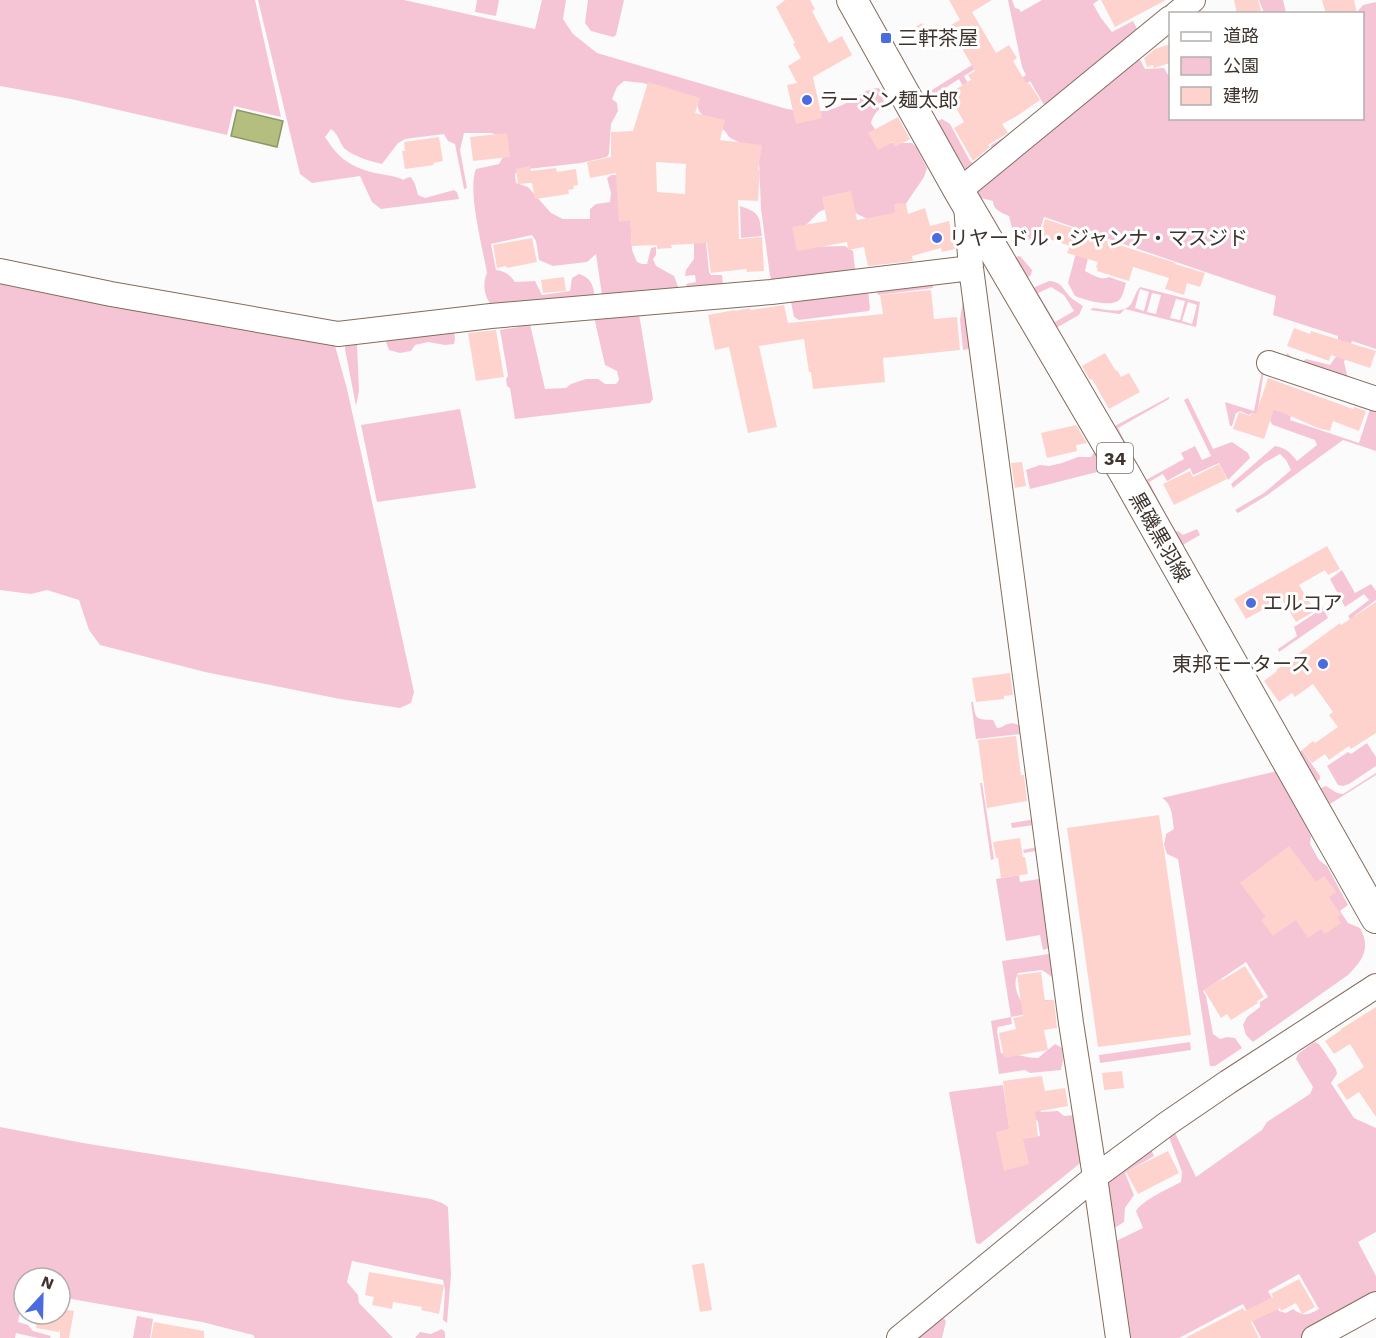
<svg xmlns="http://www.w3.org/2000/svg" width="1376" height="1338" font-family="'Work Sans','Noto Sans JP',sans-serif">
	<rect width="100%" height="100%" fill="#fbfbfb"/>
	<path fill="#f6c5d5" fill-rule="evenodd" d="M0 0H255L281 117 234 106 227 135 71 99 0 86Z
		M258 0H404L535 29 542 0H566L563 19 573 34 597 53 787 109C810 113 827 114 848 102 860 95 865 89 879 88 891 109 876 105 871 123L884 143H912L916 147 927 168 924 177 903 208 881 225 861 216 838 203 819 212 802 229 805 247 845 246 853 251 856 276 773 283 770 276 761 209 759 161 749 148 729 137 725 131 704 117 699 111 696 99 643 83 624 81 617 87 612 99 617 103 618 111 611 124 609 153 607 157 581 163 519 170 515 174 516 183 528 187 551 213 563 219H590V209L596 204 610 202 611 193 607 178 611 175H625L630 209 632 250 637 262 642 264H647L651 248 656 247V255L653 259 656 266 674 276 679 289 603 302 596 254 587 262 553 266 539 260 536 241 532 235 491 244 496 270C505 271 510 275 515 282L535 281 542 295 570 291 572 278 579 274C594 279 593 288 596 302L494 307C484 300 482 283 487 273 483 249 467 191 476 169L499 164 505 153 504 137 491 133H464L460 150 467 188 464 189 455 144 448 141 444 134 405 139 398 143 382 164C372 162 353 156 345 149 339 143 340 136 331 129L325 137C338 157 347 165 371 172 382 175 393 175 404 180L406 178 411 177 415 184 418 195 425 198 454 190 457 192 459 199 381 209 372 202 360 176 312 183 300 174Z
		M477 0H499L496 16 475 12Z
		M588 0H624L616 35 613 37 591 31 585 23Z
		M1008 0H1012L1015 8 1019 9 1021 12 1042 0H1099L1093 4 1101 18 1112 32 1133 21 1139 33 1047 110 1030 81 1001 103 997 96 1026 75 1022 67Z
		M1259 0H1283L1286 13H1264Z
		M1376 2V349L1352 341 1344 362 1347 375 1353 378 1352 382 1288 361 1286 357 1287 353 1296 361 1302 362 1306 359 1330 365 1337 355H1342L1346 343 1338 340V336L1273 315 1276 296 1044 217 1037 240C1013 238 1015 240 1009 216 1002 213 993 210 993 201L981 198 976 190 1139 58 1145 69 1164 68 1170 78V118H1362V14L1356 13 1363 5Z
		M980 60 983 64 964 76 978 101 973 104 959 79 927 100 924 95Z
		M942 119 950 124 970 161 973 163 991 153V145L1007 136 1010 140 968 174 937 121Z
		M740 206C761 213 759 216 762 236L741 238Z
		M694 218 706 243 709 272 711 275H722L724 292 690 295 686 284 696 282 695 275 685 276 686 270 694 259Z
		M1077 249 1089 254 1085 271C1093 275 1101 281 1109 277L1126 283C1124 289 1123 298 1118 301 1108 307 1085 300 1075 296L1068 283Z
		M1020 256 1032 270 1031 275 1027 278 1015 257Z
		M0 273 334 342 347 389 414 692 411 703 400 708 340 699 205 672 100 645 89 630 79 600 47 590 31 594 0 590Z
		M933 280V288L878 295 876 285Z
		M1049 281C1064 282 1063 292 1074 300 1077 302 1080 304 1083 306L1079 315 1056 328 1033 288ZM1051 287 1064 295 1074 311 1055 322 1038 293Z
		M1140 287 1200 302 1196 327 1125 309 1120 314 1090 310 1093 308C1104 309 1123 315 1131 304 1135 298 1135 292 1140 287ZM1140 289 1149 292 1144 311 1135 308ZM1152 293 1161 295 1156 314 1147 312ZM1176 299 1185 301 1180 320 1170 318ZM1188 302 1197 305 1192 324 1182 321Z
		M868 291 870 308 869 311 799 320 794 317 791 302V298Z
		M963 299 974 348 963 350 960 320Z
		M639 314 653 399 650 403 515 419 510 388 507 386 506 379 508 376 500 330 518 327 525 320ZM594 317 605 365 617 371 619 380 616 384H605L598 379H586L571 384 566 388 545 389 530 324Z
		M454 331 455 339 454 344 445 345 428 342 415 345 411 351 400 353 389 350 385 339 357 344 359 391 356 406 345 349 346 342Z
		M1262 370 1264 371 1258 409 1267 407 1285 413 1294 405 1290 420 1359 443 1371 406 1376 407V451L1343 440 1266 496 1238 513 1235 510 1264 493 1291 470 1286 460 1280 454 1264 463 1233 488 1231 484 1275 446C1286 448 1290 452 1297 461L1317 445 1315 440 1273 425 1271 423 1270 419 1252 413 1249 415 1240 411 1236 413 1232 426H1230L1225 402 1254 411Z
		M1169 397V399L1118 428 1127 446 1125 448 1113 427Z
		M1188 398 1213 449 1232 442 1248 453 1250 458 1228 480 1219 463 1193 475 1190 468 1167 481 1163 474 1149 482 1169 520 1167 522 1144 481 1184 459 1181 453 1195 446 1202 460 1211 456 1184 400Z
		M460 409 476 488 377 502 361 425Z
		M1095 451 1109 469 1030 489 1026 470 1040 465 1049 466 1062 463 1078 457H1091Z
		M1197 529 1200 535 1181 546 1173 532 1178 531 1183 535Z
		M1342 570 1355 593 1371 584 1376 591V600L1354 616V625L1348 616 1369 600 1364 594 1345 607 1330 579Z
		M1319 600 1328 618 1279 652 1278 649 1297 636 1294 627 1320 610 1316 602Z
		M971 702H973C976 720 975 719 993 720L997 728C1003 728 1003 725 1008 724 1013 722 1019 725 1023 727L1021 734 976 739Z
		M1367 743 1376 757V766L1349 784 1343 786 1338 785 1327 766 1348 752 1351 754Z
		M1302 750 1320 776V779L1317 782 1300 752Z
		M1277 771 1311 836 1310 844 1319 860 1327 866 1348 905 1340 911 1348 923 1360 928C1371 948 1363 960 1348 975L1253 1042 1246 1035 1243 1025 1247 1017 1260 1007V1002L1268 997 1246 962 1203 991 1206 996 1213 1034 1220 1039 1227 1037 1235 1038 1242 1048 1215 1066H1210L1178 859 1167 854 1164 845 1166 834 1174 829C1172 817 1173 805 1162 798Z
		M1376 773V775L1330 804 1321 788 1326 786 1337 793 1343 794Z
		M980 783H982L994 859 991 860Z
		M1036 819 1041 850 1024 853 1023 850 1037 847 1034 825 1012 828 1011 823Z
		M1019 875 1020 882 1045 878 1050 948 1043 950 1040 935 1006 941 996 879Z
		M1055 953V979L1042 970 1018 973C1013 982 1016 995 1023 1003L1037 1000H1052L1055 1009 1011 1017 1012 1024 998 1027 997 1031 1001 1053C1011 1056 1015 1054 1022 1056 1028 1057 1032 1058 1038 1058L1055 1044 1062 1048 1063 1060 1061 1070 1030 1073 1025 1070 999 1074 991 1021 1011 1017 1002 961Z
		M1190 1042 1191 1050 1100 1063 1099 1055Z
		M1314 1042 1319 1044 1336 1069 1337 1074 1331 1083 1354 1118 1376 1128V1232L1358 1242 1376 1276V1297L1301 1338H1261L1243 1304 1179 1338H1124L1114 1242 1143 1228 1136 1211C1144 1199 1168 1189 1181 1182L1182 1172 1169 1137 1175 1133 1196 1177 1262 1130 1267 1122 1310 1094 1313 1087 1296 1059 1298 1054ZM1299 1274 1319 1309C1308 1315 1304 1317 1293 1309L1286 1313 1279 1311 1268 1291Z
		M1003 1085 1011 1140 1040 1136 1038 1122 1028 1109 1040 1107 1041 1112 1058 1111 1064 1116 1076 1115 1084 1160 980 1244 976 1243 949 1092Z
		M0 1127 83 1143 431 1199 442 1203 448 1207 451 1275 447 1323 443 1320 445 1290 443 1280 352 1261 347 1282 358 1295 359 1303 393 1338H255L253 1335 202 1322 60 1297V1278H24V1292L21 1294H24L18 1322 28 1325 33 1331 51 1336 50 1338H38L16 1333 15 1338H0Z
		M1150 1147 1154 1156 1125 1173 1134 1195 1125 1208 1124 1222 1116 1227H1108L1106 1180Z
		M137 1316 153 1319 150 1338H133Z
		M942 1317 946 1321 942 1338H917Z
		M442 1329 445 1332V1338H415L420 1332 431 1334Z"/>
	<path fill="#b3be7f" stroke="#909566" stroke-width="1.5" d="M237 110 283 121 277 147 231 136Z"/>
	<path fill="#ffd3cd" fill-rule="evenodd" d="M785 0H810L815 9 812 11 829 43 842 36 852 55 813 77 822 118 796 124 787 85 797 83 788 66 801 58 793 44 795 43 776 7Z
		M949 0H992L972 12 996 53 1009 45 1017 58 1013 61 1027 84 1029 83 1040 100 1017 116 1002 124 1008 133 988 145 990 147 973 161 954 128 964 122 948 94 971 80 968 75 975 71 949 26 960 20Z
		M1101 0H1166L1115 27Z
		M1234 0H1258L1262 14H1237Z
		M1322 0H1354L1357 14H1326Z
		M922 23 930 36 911 47 903 34Z
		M1170 44V63L1154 68 1153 65 1147 67 1144 58 1155 49Z
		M648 82 700 98 695 113 725 120 720 140 762 145 758 170H760L758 201 738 200 739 239 762 237 764 271 747 272 746 269 711 273 707 243 671 245 672 248 657 249V245L632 246 630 220 619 222 616 173 590 178 587 162 611 157V132L633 131ZM656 162 686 164 685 194 657 192Z
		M898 117 910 139 895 147 893 142 878 150 868 133Z
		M507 133 510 157 473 161 470 137Z
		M439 137 443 161 433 163 434 165 405 169 402 151H405L404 142Z
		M530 166 531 171 556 168 557 172 576 169 578 185 573 186 574 189 568 190 569 194 535 199 532 183 518 184 516 169Z
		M851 191 857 220 895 213 894 204 906 203 908 214 925 208 930 226 949 221 955 249 942 252 941 248 912 256 913 261 868 266 864 247 848 250 847 242 797 251 792 227 827 221 822 197Z
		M1045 219 1100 237V239L1176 263 1175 264 1205 273 1200 287 1187 283 1184 295 1165 289 1169 278 1133 267 1129 281 1097 271 1098 268 1096 267 1098 262 1067 253 1070 246 1040 236Z
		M532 238 537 262 507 268 506 266 497 268 493 245Z
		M564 277 566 291 543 293 541 280Z
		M931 290 934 319 957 317 960 350 883 358 885 382 813 389 811 372H809L804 339 759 346 777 427 748 433 729 347 715 350 708 315 735 310V311L750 308V310L784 305 788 323 883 314 880 295Z
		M1294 328 1310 334 1311 331 1376 351 1370 368 1331 355 1329 361 1287 346Z
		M496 330 504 377 476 381 468 333Z
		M1105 353 1116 371 1117 370 1121 377 1129 373 1140 392 1109 409 1092 379 1090 380 1082 366Z
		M1268 378 1353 409 1354 407 1366 411 1359 431 1333 421 1330 431 1318 428 1274 409 1264 439 1233 429 1239 412 1250 416 1252 413 1256 414Z
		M1076 425 1087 443 1076 445 1077 451 1047 458 1041 433Z
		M1022 462 1026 486 1015 488 1011 463Z
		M1219 464 1227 479 1174 505 1163 484 1190 471 1193 477Z
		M1327 546 1340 569 1328 575 1325 570 1299 585 1315 611 1296 622 1282 599 1246 619 1234 599Z
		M1376 602V733L1351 749 1349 746 1329 760 1325 754 1312 763 1302 750 1313 741 1315 743 1338 727 1329 715 1333 712 1313 684 1295 697 1292 693 1279 702 1264 681 1277 671 1276 670 1340 623 1341 625Z
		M1010 673 1013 695 1004 696V699L976 702 972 678Z
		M1016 736 1021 775H1024L1027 801 987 808 978 740Z
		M1159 815 1191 1035 1098 1047 1067 828Z
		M1020 838 1023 857H1025L1028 874 1001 878 998 858H996L993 842Z
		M1289 846 1316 882 1324 876 1336 892 1329 897 1341 915 1337 917 1341 923 1325 934 1321 929 1308 938 1296 920 1273 936 1261 920 1266 917 1240 883Z
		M1245 966 1264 997 1257 1001 1258 1003 1231 1020 1227 1014 1221 1018 1204 990 1221 979 1222 980Z
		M1041 972 1045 1001 1054 1000 1057 1028 1044 1030 1048 1050 1004 1058 999 1033 1016 1029 1013 1018 1023 1016 1017 975Z
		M1376 1007V1117L1359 1092 1347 1100 1337 1085 1364 1067 1350 1044 1334 1054 1325 1041 1341 1030V1029Z
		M1122 1071 1124 1088 1104 1090 1102 1073Z
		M1042 1076 1045 1091 1065 1088 1068 1106 1035 1112 1038 1137 1023 1139 1029 1164 1004 1171 996 1132 1009 1129 1003 1081Z
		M1168 1151 1179 1173 1138 1194 1126 1172Z
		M704 1263 712 1310 700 1312 692 1265Z
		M369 1272 444 1285 439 1314 421 1310 422 1307 393 1302 392 1309 372 1305 374 1297 365 1295Z
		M1299 1279 1315 1307 1302 1314 1296 1303 1281 1311 1280 1308 1251 1322 1259 1338H1185L1243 1308 1245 1311 1273 1297 1271 1294Z
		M60 1309 74 1311 69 1338H60V1329L59 1332 36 1328 38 1314H60Z
		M154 1322 204 1331V1338H151Z"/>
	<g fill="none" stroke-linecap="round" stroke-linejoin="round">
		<g stroke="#826c5c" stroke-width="26">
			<path id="minor" d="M1176 14 1193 0
				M959 191 1170 18
				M966 205 971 268 1071 1023 1095 1177 1118 1338
				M0 271 111 294 338 334 491 316 771 292 971 268
				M1269 363 1376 399
				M899 1338 1095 1177 1168 1123 1228 1082 1376 986
				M1314 1338 1376 1304"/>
		</g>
		<g stroke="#826c5c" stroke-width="32">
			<path id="major" d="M852 0 959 191 1125 474 1376 918"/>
		</g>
		<use href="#minor" stroke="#fff" stroke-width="24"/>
		<use href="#major" stroke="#fff" stroke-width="30"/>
	</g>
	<g fill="#4a6cdf" stroke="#fff" stroke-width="2">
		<rect x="880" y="32" width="12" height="12" rx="3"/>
		<circle cx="807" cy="100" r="6"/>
		<circle cx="937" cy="238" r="6"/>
		<circle cx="1251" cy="603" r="6"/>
		<circle cx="1323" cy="664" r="6"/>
	</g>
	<g text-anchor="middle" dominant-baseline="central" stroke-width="6" stroke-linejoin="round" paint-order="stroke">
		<rect fill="#fff" stroke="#78716c" stroke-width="1.5" x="1097" y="443" width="36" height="30" rx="4.5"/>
		<g font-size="18" font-weight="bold" fill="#3e342d">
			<text x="1115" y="458">34</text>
		</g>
		<g font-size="20" fill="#3e342d" stroke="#fff" text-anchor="start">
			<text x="898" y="38">三軒茶屋</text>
			<text x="819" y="100">ラーメン麺太郎</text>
			<text x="949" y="238">リヤードル・ジャンナ・マスジド</text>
			<text x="1263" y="603">エルコア</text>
			<text x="1311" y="664" text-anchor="end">東邦モータース</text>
		</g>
		<g font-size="20" fill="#3e342d" stroke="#fff">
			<text transform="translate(1160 537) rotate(60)">黒磯黒羽線</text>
		</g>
	</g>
	<rect x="1169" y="12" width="195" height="108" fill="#ffffff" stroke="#b2aeab" stroke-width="1.5"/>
	<rect x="1181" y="32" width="30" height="9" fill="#ffffff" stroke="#b2aeab" stroke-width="1.5"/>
	<text x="1223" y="42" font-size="18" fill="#3e342d">道路</text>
	<rect x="1181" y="57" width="30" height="18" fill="#f6c5d5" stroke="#b2aeab" stroke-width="1.5"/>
	<text x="1223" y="72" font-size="18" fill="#3e342d">公園</text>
	<rect x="1181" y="87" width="30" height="18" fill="#ffd3cd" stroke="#b2aeab" stroke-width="1.5"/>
	<text x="1223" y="102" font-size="18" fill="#3e342d">建物</text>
	<g transform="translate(42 1296) rotate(22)"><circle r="28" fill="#ffffff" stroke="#b2aeab" stroke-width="1.5"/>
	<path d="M0-4.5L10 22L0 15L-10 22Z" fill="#4a6cdf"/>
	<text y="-9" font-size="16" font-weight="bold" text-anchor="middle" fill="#3e342d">N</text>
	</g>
</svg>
